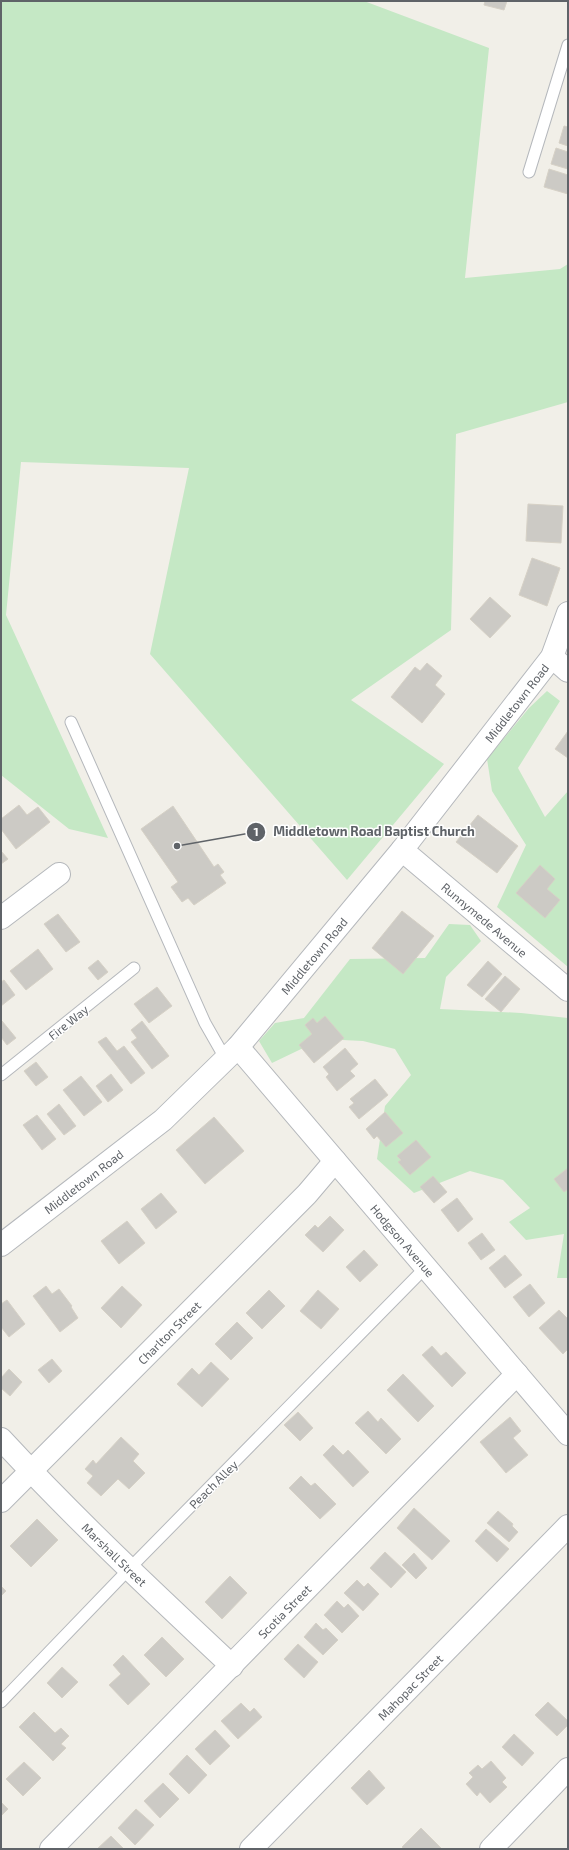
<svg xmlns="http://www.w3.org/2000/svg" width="569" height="1850" font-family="'Exo 2',sans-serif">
	<rect width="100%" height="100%" fill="#f1efe8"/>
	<path fill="#c5e8c5" d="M1 1H364L489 48 465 278 560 269 568 264V402L456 434 451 630 351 700 444 764 347 880 150 654 189 468 21 462 6 615 108 838 69 829 1 775Z
		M547 691 560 701 518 768 545 817 568 791V967L497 907 526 845 492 791 487 759 529 708Z
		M449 924 470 925 481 941 446 977 440 1009 521 1013 568 1018V1278H557L564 1234 526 1240 509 1222 530 1208 503 1180 470 1171 414 1193 377 1159 385 1106 411 1075 395 1049 363 1041 322 1039 272 1063 259 1041 275 1023 304 1018 350 959 425 958Z"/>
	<path fill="#cccac5" stroke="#d6d1c6" d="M485 1H507L504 10 484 5Z
		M564 126 568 127V146L559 143Z
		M556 148 568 152V169L551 164Z
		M549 169 568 175V194L544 187Z
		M528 504 563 506 561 543 526 541Z
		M532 558 560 568 547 606 519 595Z
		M490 597 511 616 490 638 470 619Z
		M427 663 442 676 435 685 445 694 422 723 391 697 415 667 420 671Z
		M568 731V758L555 749Z
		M19 805 27 815 38 807 50 822 16 849 1 829V819Z
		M173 806 214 867 218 864 224 872 220 875 226 883 194 905 188 898 182 902 171 887 178 882 141 829Z
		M478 815 518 846 497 873 456 842Z
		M1 851 8 859 1 864Z
		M540 865 555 879 547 889 560 900 545 918 516 893Z
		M402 911 434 936 403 974 372 948Z
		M58 914 80 942 66 952 44 924Z
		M38 949 53 969 26 990 10 971Z
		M98 960 108 972 98 980 88 968Z
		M488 961 502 974 482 997 467 985Z
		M505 976 520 989 501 1012 485 999Z
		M4 980 15 995 1 1006V982Z
		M157 987 172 1006 149 1023 134 1004Z
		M325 1016 344 1038 314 1063 299 1045 312 1034 305 1025 313 1018 317 1023Z
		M2 1021 16 1038 7 1045 1 1037Z
		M142 1021 169 1056 152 1069 131 1042 137 1038 131 1030Z
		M106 1037 117 1051 124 1046 145 1073 131 1084 98 1042Z
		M345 1048 358 1064 350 1071 355 1076 337 1091 326 1077 329 1074 323 1067Z
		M36 1062 48 1077 36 1086 24 1071Z
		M111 1074 123 1090 108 1102 96 1086Z
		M81 1076 102 1102 84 1116 63 1090Z
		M375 1079 388 1095 359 1119 349 1107 354 1103 350 1099Z
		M59 1104 76 1126 64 1135 47 1114Z
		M385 1112 403 1133 386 1147 377 1136 374 1139 366 1129Z
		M37 1115 56 1139 42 1150 23 1125Z
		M214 1117 244 1151 205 1184 176 1150Z
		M416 1140 431 1157 410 1175 398 1162 401 1160 397 1156Z
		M568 1168V1189L564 1192 554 1179Z
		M433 1176 447 1192 434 1203 420 1187Z
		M161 1193 177 1212 156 1229 141 1209Z
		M457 1198 473 1219 458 1232 441 1210Z
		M330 1216 344 1230 323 1252 305 1235 315 1225 318 1228Z
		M127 1221 145 1243 119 1264 101 1241Z
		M482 1233 495 1250 481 1260 468 1243Z
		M364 1250 378 1265 360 1282 346 1267Z
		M505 1255 522 1275 505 1288 489 1268Z
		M530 1284 545 1303 529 1317 513 1297Z
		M46 1286 52 1294 59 1289 72 1306 71 1307 78 1318 60 1332 33 1296Z
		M122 1286 142 1305 121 1328 101 1308Z
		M269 1290 285 1306 262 1329 246 1313Z
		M318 1290 339 1309 321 1329 300 1311Z
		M7 1300 25 1324 9 1337 1 1327V1304Z
		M559 1310 568 1319V1349L563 1354 539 1328Z
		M237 1322 253 1338 231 1360 215 1344Z
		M432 1346 441 1356 446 1352 466 1373 452 1387 422 1355Z
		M52 1359 62 1371 49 1383 38 1370Z
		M211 1362 229 1379 202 1407 177 1384 192 1368 199 1375Z
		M9 1369 22 1382 10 1396 1 1388V1378Z
		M403 1374 434 1406 418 1422 387 1390Z
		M368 1411 378 1422 381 1418 401 1439 386 1454 355 1423Z
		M298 1412 313 1428 300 1441 284 1425Z
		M510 1417 521 1431 513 1438 528 1455 506 1473 480 1442Z
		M121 1437 139 1454 133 1461 145 1473 129 1489 118 1479 101 1496 87 1483 93 1476 85 1469 93 1460 96 1464Z
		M333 1445 343 1455 348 1450 369 1472 353 1487 323 1455Z
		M301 1476 311 1486 315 1483 336 1504 320 1519 289 1488Z
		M414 1508 450 1541 432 1560 397 1528Z
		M498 1511 513 1524 512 1526 518 1532 509 1542 487 1523Z
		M37 1519 58 1540 31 1567 10 1546Z
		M486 1529 509 1549 497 1562 475 1541Z
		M385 1552 406 1572 391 1588 370 1568Z
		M414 1553 427 1568 416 1579 402 1565Z
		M230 1576 247 1593 222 1619 205 1602Z
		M357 1580 364 1587 368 1583 379 1594 363 1611 344 1593Z
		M1 1586 6 1591 1 1596Z
		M337 1601 344 1608 348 1604 359 1616 342 1633 324 1615Z
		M316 1623 323 1630 326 1628 338 1640 323 1655 304 1637Z
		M162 1637 184 1659 166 1677 144 1655Z
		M298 1644 318 1662 304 1678 284 1659Z
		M123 1655 150 1684 128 1705 109 1685 121 1674 113 1665Z
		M62 1667 78 1682 62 1698 47 1683Z
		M548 1702 568 1721V1725L557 1736 535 1715Z
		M241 1703 250 1712 254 1708 262 1717 238 1739 221 1721Z
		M34 1712 55 1733 61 1728 69 1736 61 1744 66 1748 53 1761 19 1727Z
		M215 1730 230 1746 210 1765 195 1749Z
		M514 1734 534 1753 522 1766 502 1747Z
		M187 1755 207 1775 189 1794 169 1774Z
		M491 1761 506 1778 502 1782 507 1787 490 1803 480 1792 477 1796 466 1784 473 1777 469 1773 478 1765 482 1769Z
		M24 1762 41 1778 23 1796 6 1779Z
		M369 1770 385 1788 367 1805 351 1788Z
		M163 1783 179 1799 160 1818 144 1801Z
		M1 1802 8 1809 1 1816Z
		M136 1809 154 1825 135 1845 118 1828Z
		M421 1828 442 1849H404L402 1847Z
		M111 1836 124 1849H97Z"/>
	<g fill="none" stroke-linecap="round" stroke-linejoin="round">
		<g stroke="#b5b8bc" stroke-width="13">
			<path id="service" d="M529 172 568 45
				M71 722 205 1023 225 1058
				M1 1075 134 968
				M1 1702 129 1569 426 1267"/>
		</g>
		<g stroke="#b5b8bc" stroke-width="24">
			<g id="minor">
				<path d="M552 657 568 671"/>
				<path id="s1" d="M402 850 568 990"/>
				<path d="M1 918 59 874"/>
				<path id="s2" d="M238 1047 568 1434"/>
				<path id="s3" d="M1 1439C74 1518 153 1592 232 1666"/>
				<path id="s4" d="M1 1501 307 1194 335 1161"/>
				<path id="s5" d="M51 1849 517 1374"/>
				<path id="s6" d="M251 1849 568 1526"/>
				<path d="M491 1849 568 1769"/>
			</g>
		</g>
		<g stroke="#b5b8bc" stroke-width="24">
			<g id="tertiary">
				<path id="s7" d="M1 1245 163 1120 238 1047 402 850 552 657 568 613"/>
			</g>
		</g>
		<use href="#service" stroke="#fff" stroke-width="11"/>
		<use href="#minor" stroke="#fff" stroke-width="22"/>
		<use href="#tertiary" stroke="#fff" stroke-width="22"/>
	</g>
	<g text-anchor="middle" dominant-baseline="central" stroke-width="3" stroke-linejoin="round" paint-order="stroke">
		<g font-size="12" fill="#5f6368" stroke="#fff">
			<text stroke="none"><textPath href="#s7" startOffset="752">Middletown Road</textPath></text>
			<text stroke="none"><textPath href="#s1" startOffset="108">Runnymede Avenue</textPath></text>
			<text stroke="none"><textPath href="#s7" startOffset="428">Middletown Road</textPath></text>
			<text transform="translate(68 1022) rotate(-39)">Fire Way</text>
			<text stroke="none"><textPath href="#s7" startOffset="104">Middletown Road</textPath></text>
			<text stroke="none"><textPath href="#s2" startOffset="254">Hodgson Avenue</textPath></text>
			<text stroke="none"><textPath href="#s4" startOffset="238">Charlton Street</textPath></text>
			<text transform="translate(213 1484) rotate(-45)">Peach Alley</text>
			<text stroke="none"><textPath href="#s3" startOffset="162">Marshall Street</textPath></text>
			<text stroke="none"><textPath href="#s5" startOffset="333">Scotia Street</textPath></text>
			<text stroke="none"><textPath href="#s6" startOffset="227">Mahopac Street</textPath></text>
		</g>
	</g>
	<path fill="none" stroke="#5f6368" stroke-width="1.5" d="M177 846L256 832"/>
	<g fill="#5f6368" stroke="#fff" stroke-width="1.5">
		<circle cx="177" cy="846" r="4"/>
		<circle cx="256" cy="832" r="10"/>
	</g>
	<g font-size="12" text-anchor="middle" font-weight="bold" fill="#fff">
		<text x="256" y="836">1</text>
	</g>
	<g font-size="13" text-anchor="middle" font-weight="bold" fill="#5f6368" stroke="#fff" stroke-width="3" stroke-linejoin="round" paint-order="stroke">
		<text x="374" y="836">Middletown Road Baptist Church</text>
	</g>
	<rect width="569" height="1850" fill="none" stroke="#5f6368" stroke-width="4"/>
</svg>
